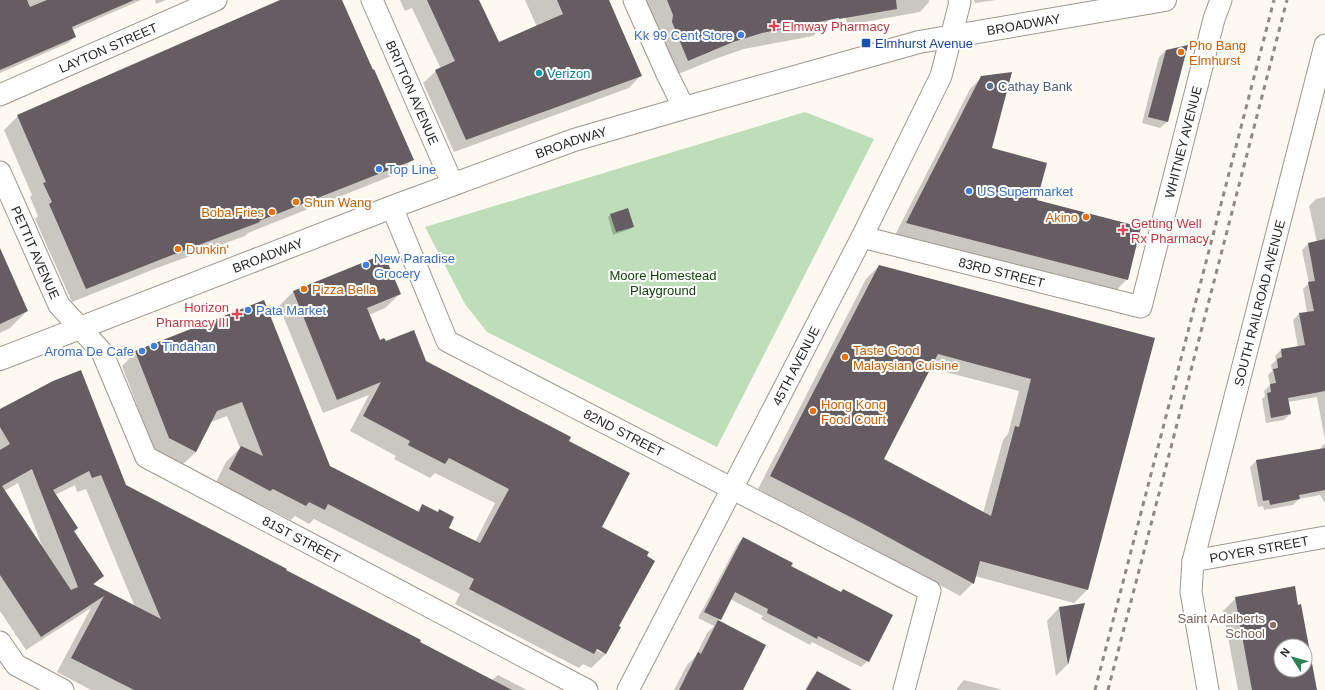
<svg xmlns="http://www.w3.org/2000/svg" width="1325" height="690" font-family="Helvetica,sans-serif">
	<rect width="100%" height="100%" fill="#fdf8f0"/>
	<path fill="#bddeb8" d="M805 112 874 139 717 447 487 332 465 304 425 227Z"/>
	<path fill="#0003" fill-rule="evenodd" d="M0 0H141L72 30 75 37 68 43 0 73Z
		M155 0H166L156 4Z
		M282 0H341L413 159 399 173 248 233 245 236 157 268 72 302 35 219 38 216 30 197 32 195 4 130 18 116Z
		M400 0H478L499 43 537 27 525 0H608L641 75 629 88 454 152 423 83 436 71 441 69 412 8 405 11Z
		M638 0H822L830 19 813 36 744 49 715 59 671 77Z
		M839 0H929V2L920 12 848 25Z
		M974 0H996L975 3Z
		M1187 47 1167 122 1160 128 1142 123 1159 57 1166 50Z
		M982 77 991 149 1036 201 1127 279 1115 292 895 235 970 89Z
		M1325 197V440L1317 397 1288 402 1290 414 1284 420 1266 423 1262 399 1265 396 1264 391 1270 385 1268 375 1272 371 1271 365 1276 360 1275 356 1281 350 1298 347 1293 320 1299 314 1307 313 1303 289 1309 283 1302 250 1308 244 1317 242 1309 206 1316 199Z
		M611 214 633 226 630 229 613 235 608 217Z
		M0 250 27 311 10 328 0 333Z
		M879 266 1154 339 1087 590 1074 603 975 576 973 583 960 596 851 537 758 489 866 279ZM930 368 1019 391 1008 434 1003 440 983 513 883 459Z
		M294 291 400 294 385 308 369 315 379 341 385 343 426 362 568 441 601 527 618 627 606 654 591 668 583 664 579 668 455 604 460 594 314 519 309 524 295 516 291 520 258 503 255 505 215 484 226 462 240 448 227 416 211 422 196 452 181 466 155 452 122 366 136 352 264 302 329 467 416 512 423 505 437 513 439 510 448 528 475 542 495 503 435 473 430 478 394 459 396 456 350 431 369 395 323 413 279 306ZM593 646 602 651V653L592 648Z
		M0 410 125 486 285 571 492 680 498 675 527 690H91L57 672 91 608 26 650 0 611ZM18 483 42 546 4 491ZM75 485 77 492 86 489 135 607 93 585 103 576 73 532 77 528 55 495Z
		M1324 444H1325V503L1320 495 1299 499 1293 505 1264 510 1263 506 1258 507 1250 467 1256 461 1319 450Z
		M743 538 789 566 868 661 861 667 812 642 810 645 761 619 763 616 730 599 718 621 737 690H674L687 665 695 657 707 633 714 626 698 618 737 545Z
		M1236 598 1297 606 1316 690H1238L1223 611ZM1281 646H1305V670H1281Z
		M1084 604 1067 665 1056 676 1047 621 1059 608Z
		M817 672 850 690H805L811 679Z
		M964 680 1003 690H957L958 687Z"/>
	<path fill="#655d62" fill-rule="evenodd" d="M0 0H27L30 7 47 0H134L72 27 76 37 0 70Z
		M280 0H342L373 70 374 69 414 160 259 221 260 222 172 255 86 289 49 204 52 202 43 183 46 182 17 115Z
		M427 0H479L499 42 563 14 557 0H609L642 76 466 140 435 70 455 61Z
		M667 0H896L897 9 839 19V18L762 33 733 42 688 61 672 22 673 15Z
		M1188 45 1168 122 1148 117 1166 50Z
		M1012 72 992 148 1047 163 1037 200 1141 227 1128 280 906 223 981 76Z
		M628 208 634 227 616 232 610 214Z
		M1325 239V391L1288 398 1291 414 1271 418 1267 393 1271 392 1270 384 1276 383 1273 369 1278 368 1277 359 1282 357 1281 349 1305 345 1299 313 1314 311 1308 282 1315 281 1308 243Z
		M0 248 28 311 0 324Z
		M384 254 401 294 367 308 380 340 384 338 386 341 414 330 426 361 571 437 569 441 630 473 602 527 649 552 647 556 655 561 619 626 621 627 606 654 597 649 594 654 469 589 474 579 328 504 325 510 309 502 306 506 273 489 270 491 229 469 241 446 263 456 242 402 217 411 196 452 169 438 135 351 264 300 330 466 419 512 422 504 438 512 439 509 454 517 449 528 480 543 509 489 449 458 445 464 408 445 410 441 363 416 381 382 337 400 293 291Z
		M879 265 1155 338 1088 590 980 561 974 584 864 524 770 476ZM938 354 1031 379 1019 427 1015 426 991 516 884 459Z
		M81 370 126 485 287 569 286 570 421 640 420 642 512 690H134L71 658 104 596 41 637 0 575V450L10 444 0 427V409L53 381ZM32 469 78 587 71 590 2 486ZM89 471 92 478 101 475 161 619 93 584 104 576 74 531 78 528 53 490Z
		M1325 448V490L1299 495 1300 499 1270 505 1269 500 1263 501 1256 460Z
		M743 537 793 563 791 566 841 592 843 589 893 615 869 662 818 636 817 639 783 621 767 613 768 609 735 592 721 620 704 612Z
		M1295 586 1298 605 1301 604 1317 690H1252L1235 597ZM1281 646H1305V670H1281Z
		M1085 603 1068 665 1059 607Z
		M718 620 766 645 743 690H679L698 652 701 654Z
		M817 671 852 690H806Z"/>
	<g fill="none" stroke-linecap="round" stroke-linejoin="round">
		<g stroke="#9c9790" stroke-width="23">
			<g id="street">
				<path id="s1" d="M372 0 453 185"/>
				<path d="M634 0 667 74 684 108"/>
				<path id="s2" d="M0 95 216 0"/>
				<path id="s3" d="M0 172 59 305 102 352 146 457 587 690"/>
				<path id="s4" d="M392 207 447 341 930 591 904 690"/>
				<path id="s5" d="M862 237 1141 307 1214 19 1221 0"/>
				<path id="s6" d="M1193 561 1325 537"/>
				<path d="M0 642 16 665 63 690"/>
				<path id="s7" d="M628 690 862 237 941 76 960 2 959 0"/>
				<path id="s8" d="M1208 690 1191 592 1193 561 1325 45"/>
			</g>
		</g>
		<g stroke="#9c9790" stroke-width="24">
			<g id="secondary">
				<path id="s9" d="M0 359 392 207 574 140 684 108 919 42 1165 0"/>
			</g>
		</g>
		<use href="#street" stroke="#fff" stroke-width="21"/>
		<use href="#secondary" stroke="#fff" stroke-width="22"/>
		<path stroke="#8d8984" stroke-width="3" stroke-dasharray="5 5" stroke-linecap="butt" d="M1095 690 1274 0
			M1108 690 1287 0"/>
	</g>
	<g fill="#e0444e" stroke="#fff" stroke-width="1.5">
		<path d="M772 20h4v4h4v4h-4v4h-4v-4h-4v-4h4z"/>
		<path d="M1121 224h4v4h4v4h-4v4h-4v-4h-4v-4h4z"/>
		<path d="M235 308h4v4h4v4h-4v4h-4v-4h-4v-4h4z"/>
	</g>
	<g fill="#3f7fe0" stroke="#fff" stroke-width="1.5">
		<circle cx="741" cy="35" r="4"/>
		<circle cx="379" cy="169" r="4"/>
		<circle cx="969" cy="191" r="4"/>
		<circle cx="366" cy="265" r="4"/>
		<circle cx="248" cy="310" r="4"/>
		<circle cx="154" cy="346" r="4"/>
		<circle cx="142" cy="351" r="4"/>
	</g>
	<rect fill="#1a4fb4" stroke="#fff" stroke-width="1.5" x="861" y="38" width="10" height="10" rx="2"/>
	<g fill="#e8710a" stroke="#fff" stroke-width="1.5">
		<circle cx="1181" cy="52" r="4"/>
		<circle cx="296" cy="202" r="4"/>
		<circle cx="272" cy="212" r="4"/>
		<circle cx="1086" cy="217" r="4"/>
		<circle cx="178" cy="249" r="4"/>
		<circle cx="304" cy="289" r="4"/>
		<circle cx="845" cy="357" r="4"/>
		<circle cx="813" cy="411" r="4"/>
	</g>
	<circle fill="#0f9aa8" stroke="#fff" stroke-width="1.5" cx="539" cy="73" r="4"/>
	<circle fill="#5c6f8a" stroke="#fff" stroke-width="1.5" cx="990" cy="86" r="4"/>
	<circle fill="#8d6e63" stroke="#fff" stroke-width="1.5" cx="1273" cy="625" r="4"/>
	<g text-anchor="middle" dominant-baseline="central" stroke-width="4" stroke-linejoin="round" paint-order="stroke">
		<g font-size="13" fill="#292724" stroke="#fff">
			<text stroke="none"><textPath href="#s9" startOffset="1079">BROADWAY</textPath></text>
			<text stroke="none"><textPath href="#s2" startOffset="118">LAYTON STREET</textPath></text>
			<text stroke="none"><textPath href="#s1" startOffset="101">BRITTON AVENUE</textPath></text>
			<text stroke="none"><textPath href="#s9" startOffset="611">BROADWAY</textPath></text>
			<text stroke="none"><textPath href="#s5" startOffset="458">WHITNEY AVENUE</textPath></text>
			<text stroke="none"><textPath href="#s3" startOffset="88">PETTIT AVENUE</textPath></text>
			<text stroke="none"><textPath href="#s9" startOffset="287">BROADWAY</textPath></text>
			<text stroke="none"><textPath href="#s5" startOffset="144">83RD STREET</textPath></text>
			<text stroke="none"><textPath href="#s8" startOffset="397">SOUTH RAILROAD AVENUE</textPath></text>
			<text stroke="none"><textPath href="#s7" startOffset="365">45TH AVENUE</textPath></text>
			<text stroke="none"><textPath href="#s4" startOffset="344">82ND STREET</textPath></text>
			<text stroke="none"><textPath href="#s3" startOffset="499">81ST STREET</textPath></text>
			<text stroke="none"><textPath href="#s6" startOffset="67">POYER STREET</textPath></text>
		</g>
		<g font-size="13" fill="#be3a42" stroke="#fff" text-anchor="start">
			<text x="782" y="26">Elmway Pharmacy</text>
			<text x="1131" y="223">Getting Well<tspan x="1131" dy="15">Rx Pharmacy</tspan></text>
			<text x="229" y="307" text-anchor="end">Horizon<tspan x="229" dy="15">Pharmacy III</tspan></text>
		</g>
		<g font-size="13" fill="#366cbe" stroke="#fff" text-anchor="start">
			<text x="733" y="35" text-anchor="end">Kk 99 Cent Store</text>
			<text x="387" y="169">Top Line</text>
			<text x="977" y="191">US Supermarket</text>
			<text x="374" y="258">New Paradise<tspan x="374" dy="15">Grocery</tspan></text>
			<text x="256" y="310">Pata Market</text>
			<text x="162" y="346">Tindahan</text>
			<text x="134" y="351" text-anchor="end">Aroma De Cafe</text>
		</g>
		<g font-size="13" fill="#164399" stroke="#fff" text-anchor="start">
			<text x="875" y="43">Elmhurst Avenue</text>
		</g>
		<g font-size="13" fill="#c56008" stroke="#fff" text-anchor="start">
			<text x="1189" y="45">Pho Bang<tspan x="1189" dy="15">Elmhurst</tspan></text>
			<text x="304" y="202">Shun Wang</text>
			<text x="264" y="212" text-anchor="end">Boba Fries</text>
			<text x="1078" y="217" text-anchor="end">Akino</text>
			<text x="186" y="249">Dunkin'</text>
			<text x="312" y="289">Pizza Bella</text>
			<text x="853" y="350">Taste Good<tspan x="853" dy="15">Malaysian Cuisine</tspan></text>
			<text x="821" y="404">Hong Kong<tspan x="821" dy="15">Food Court</tspan></text>
		</g>
		<g font-size="13" fill="#0d838f" stroke="#fff" text-anchor="start">
			<text x="547" y="73">Verizon</text>
		</g>
		<g font-size="13" fill="#4e5e75" stroke="#fff" text-anchor="start">
			<text x="998" y="86">Cathay Bank</text>
		</g>
		<g font-size="13" fill="#12420b" stroke="#fff">
			<text x="663" y="275">Moore Homestead<tspan x="663" dy="15">Playground</tspan></text>
		</g>
		<g font-size="13" fill="#785e54" stroke="#fff" text-anchor="end">
			<text x="1265" y="618">Saint Adalberts<tspan x="1265" dy="15">School</tspan></text>
		</g>
	</g>
	<g transform="translate(1293 658) rotate(306)"><circle r="19" fill="#ffffff" stroke="#a9a9a7"/>
	<path d="M0-3L7 15L0 10L-7 15Z" fill="#308153"/>
	<text y="-6" font-size="11" font-weight="bold" text-anchor="middle" fill="#292724">N</text>
	</g>
</svg>
